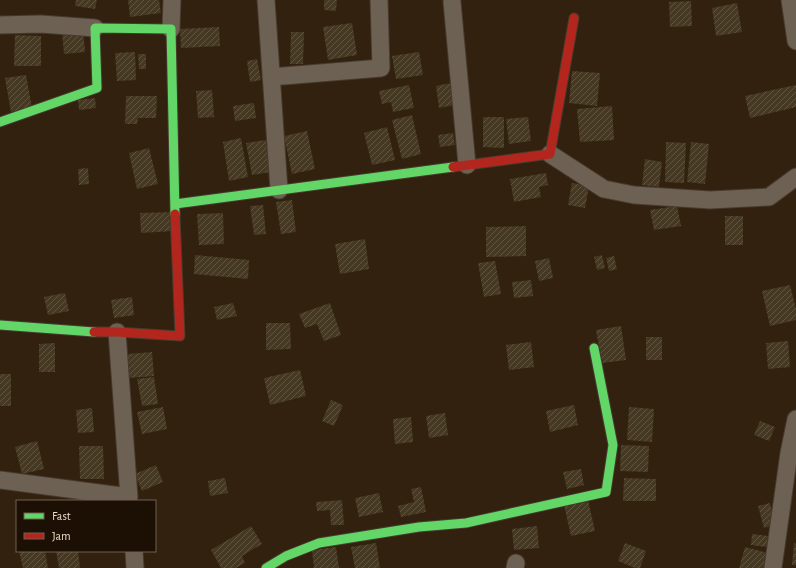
<svg xmlns="http://www.w3.org/2000/svg" width="796" height="568" font-family="'Alegreya Sans',sans-serif">
	<defs>
		<pattern id="building-hatch" width="6" height="6" patternUnits="userSpaceOnUse"><rect width="6" height="6" fill="#453923"/><path d="M-1 1l2-2M0 6l6-6M5 7l2-2" fill="none" stroke="#605541"/></pattern>
	</defs>
	<rect width="100%" height="100%" fill="#31210e"/>
	<path fill="url(#building-hatch)" d="M76 0H97L95 9 75 6Z
		M128 0H159L161 13 130 17Z
		M324 0H337L336 11 324 10Z
		M691 1 692 26 670 27 669 2Z
		M737 3 742 32 716 36 712 8Z
		M352 23 357 55 328 60 323 27Z
		M219 27 220 46 181 48 180 29Z
		M83 30 85 52 64 54 62 32Z
		M291 32H304L303 64H290Z
		M15 35 41 36V66H14Z
		M135 52 136 80 117 81 115 53Z
		M419 52 423 75 396 79 392 56Z
		M138 54H146V69H139Z
		M257 59 261 80 250 82 247 61Z
		M572 71 600 73 597 106 569 103Z
		M26 75 32 108 11 112 5 78Z
		M451 83 455 105 439 108 436 86Z
		M409 85 414 108 393 112 391 102 382 104 379 91Z
		M796 85V107L750 118 745 96Z
		M212 90 214 117 198 118 196 91Z
		M126 96H157L156 118H138L137 124H125Z
		M95 98 96 108 79 110 78 100Z
		M254 103 256 118 235 121 233 106Z
		M612 106 614 140 580 142 577 109Z
		M412 115 421 154 402 159 392 120Z
		M483 117H504V148L483 147Z
		M528 117 531 141 509 144 506 119Z
		M387 127 395 160 372 165 364 133Z
		M307 131 315 169 292 174 284 136Z
		M453 133 455 145 440 147 438 135Z
		M241 138 248 177 229 181 223 142Z
		M266 140 271 172 252 175 246 143Z
		M666 142 686 143 684 183 665 182Z
		M691 142 709 144 705 184 687 182Z
		M149 148 158 184 137 189 129 153Z
		M645 159 662 162 659 187 642 185Z
		M88 168 89 184 79 185 78 169Z
		M546 173 548 185 539 187 541 197 514 202 510 179Z
		M572 183 589 186 585 208 568 205Z
		M292 200 296 232 281 234 276 202Z
		M263 205 266 234 254 235 250 206Z
		M677 206 681 226 654 230 650 210Z
		M173 212V231L141 233 140 213Z
		M223 213 224 244 199 245 197 214Z
		M725 216H743V245H725Z
		M526 226V256L486 257V227Z
		M365 239 369 269 340 274 335 244Z
		M195 255 249 260 248 279 194 274Z
		M602 255 605 268 597 270 594 257Z
		M614 256 617 269 609 271 606 258Z
		M549 258 553 278 539 281 535 261Z
		M495 261 501 294 484 297 478 263Z
		M531 280 533 296 514 298 512 282Z
		M790 285 796 309V320L770 326 762 291Z
		M65 293 69 311 48 315 44 297Z
		M132 297 134 315 114 318 111 300Z
		M233 303 237 316 217 320 214 307Z
		M330 303 341 335 324 341 317 324 305 328 299 314Z
		M266 323H290L291 349 266 350Z
		M621 326 626 360 602 363 596 330Z
		M646 337H662V360H646Z
		M788 341 790 367 768 369 766 343Z
		M531 342 534 367 509 370 506 345Z
		M55 343V372H39V344Z
		M152 352 154 376 129 378 127 354Z
		M300 370 306 396 270 405 264 378Z
		M0 374H11V406H0Z
		M154 377 158 404 142 406 137 379Z
		M331 400 343 405 334 426 322 421Z
		M574 405 578 425 550 432 546 411Z
		M163 407 167 429 142 434 137 412Z
		M629 407 654 409 652 442 627 440Z
		M92 408 94 432 78 433 76 410Z
		M445 413 448 435 429 438 426 416Z
		M411 417 413 442 395 444 393 419Z
		M760 421 775 427 769 441 754 435Z
		M37 441 44 469 22 474 15 447Z
		M621 445 649 446 648 472 620 471Z
		M79 446H103L104 479H80Z
		M156 465 163 482 142 491 135 474Z
		M581 469 584 485 567 489 563 472Z
		M225 478 228 493 210 496 208 481Z
		M624 478 656 479V501H623Z
		M421 487 426 512 401 517 398 506 414 502 411 489Z
		M379 493 383 512 359 517 355 498Z
		M342 500 344 525H331L330 510 317 511 316 502Z
		M588 500 595 531 571 536 564 505Z
		M770 503 775 525 764 528 758 506Z
		M251 526 262 544 242 556 245 563 236 568H221L211 550Z
		M537 526 539 548 514 550 512 529Z
		M752 534 768 536 767 547 751 545Z
		M376 543 380 568H355L351 547Z
		M625 543 646 551 640 568H635L618 561Z
		M794 543 796 544V565H792Z
		M336 547 339 568H314L312 550Z
		M745 547 768 553 764 568H739Z
		M19 551H45L48 568H23Z
		M56 551H78L80 568H59Z"/>
	<g fill="none" stroke-linecap="round" stroke-linejoin="round">
		<g stroke="#473a2e" stroke-width="19">
			<path id="street" d="M266 0 279 190
				M790 0 796 41
				M452 2 467 165
				M0 25 41 24 95 28
				M171 29 172 0
				M271 77 381 68 379 0
				M550 154 604 189 634 195 710 200 769 197 796 177
				M0 480 129 497 117 332
				M134 551 135 568
				M515 568 516 563
				M773 568 789 453 796 419"/>
		</g>
		<g stroke="#473a2e" stroke-width="11">
			<path id="fast" d="M0 122 97 88 95 28 171 29 175 214
				M175 204 453 167
				M0 325 94 332
				M266 568 286 556 319 543 419 527 466 523 606 492 613 445 594 348"/>
		</g>
		<g stroke="#473a2e" stroke-width="11">
			<path id="jam" d="M453 167 550 154 574 18
				M94 332H117L180 336 175 214"/>
		</g>
		<use href="#street" stroke="#6d6154" stroke-width="17"/>
		<use href="#fast" stroke="#63d668" stroke-width="9"/>
		<use href="#jam" stroke="#b3261e" stroke-width="9"/>
	</g>
	<rect x="16" y="500" width="140" height="52" fill="#1c0f03" stroke="#706152"/>
	<rect x="24" y="513" width="20" height="6" fill="#63d668" stroke="#706152"/>
	<text x="52" y="520" font-size="12" fill="#eedbc8">Fast</text>
	<rect x="24" y="533" width="20" height="6" fill="#b3261e" stroke="#706152"/>
	<text x="52" y="540" font-size="12" fill="#eedbc8">Jam</text>
</svg>
